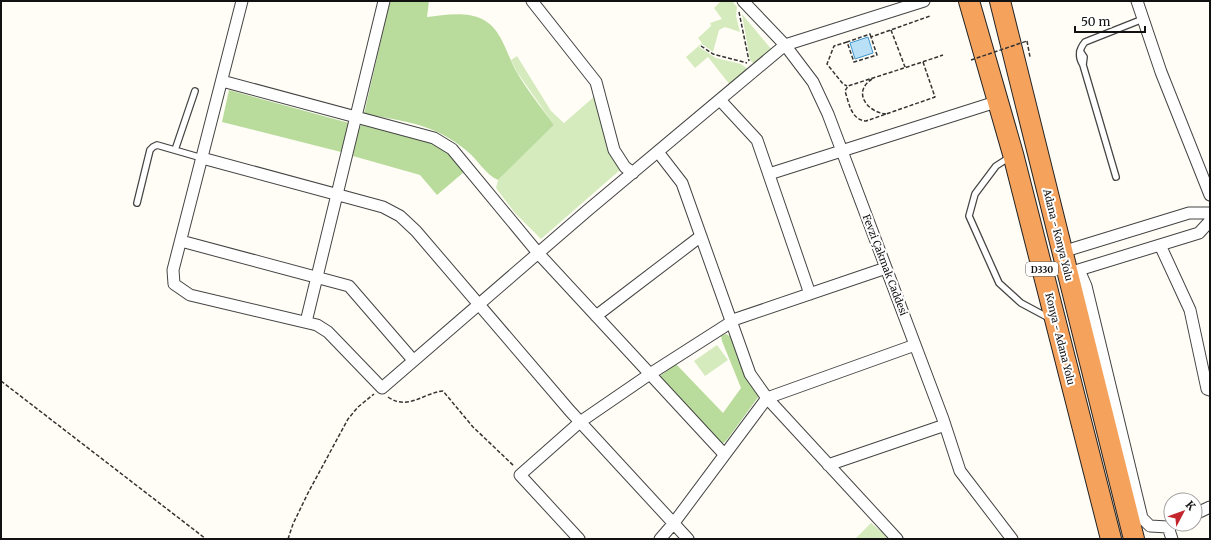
<svg xmlns="http://www.w3.org/2000/svg" width="1211" height="540" font-family="Merriweather,serif">
	<rect width="100%" height="100%" fill="#fffdf5"/>
	<path fill="#d5ebbd" d="M721 1H732L737 7 736 16 740 32 725 27 719 30 713 52 702 44 699 47 716 58 741 64 749 70 730 85 708 57 695 68 686 57 702 43 698 38 711 26 710 23 722 19 714 8Z
		M742 14 772 50 755 65 750 60Z
		M517 56 551 111 564 123 596 95 609 151 620 170 541 239 515 213 496 188 498 180 554 125 517 72 511 60Z
		M717 345 728 360 705 376 694 361Z
		M871 523 890 539H855Z"/>
	<path fill="#b9dc9c" d="M390 1H429L427 17C443 15 466 11 482 19 501 28 506 52 515 69 526 89 541 107 554 125L498 180C485 174 478 160 467 151 435 124 404 121 364 114Z
		M229 90 349 123 341 152 222 122Z
		M362 124 432 142 448 153 464 172 437 195 420 175 353 156 359 129Z
		M726 334 731 337 759 396 726 441 722 444 660 376 676 364 723 413 741 388 722 341 721 336Z"/>
	<path fill="#b9e0f7" stroke="#3f96cf" d="M868 37 873 53 855 59 850 43Z"/>
	<g fill="none" stroke-linecap="round" stroke-linejoin="round">
		<g stroke="#444" stroke-width="8">
			<path id="lane" d="M1080 51 1084 57 1083 65C1078 57 1079 49 1085 42L1143 19
				M1083 65 1116 177
				M175 150 195 91
				M1010 157 996 166 975 194 969 216 999 283 1021 303 1049 318
				M137 203 150 150 153 147 157 145 202 158"/>
		</g>
		<g stroke="#444" stroke-width="13">
			<path id="street" d="M242 1 173 270 174 284 190 295 317 325 328 332 382 388 588 210 785 45 924 1
				M532 1 596 82 614 150 625 167 633 173
				M743 1 785 45 813 82 828 114 943 419 960 471 1012 539
				M1137 1 1161 72 1210 195
				M222 81 434 138 452 149 538 253 724 454
				M720 100 757 140 810 294
				M658 152 682 183 750 374 767 398 897 539
				M202 158 383 207 400 216 416 231 570 411 688 539
				M769 174 999 101
				M181 241 349 286 413 360
				M1160 245 1190 310 1207 389 1210 390
				M1062 252 1189 213H1210
				M1079 270 1086 286 1142 518 1150 526 1168 527 1174 524
				M1072 272 1199 233 1210 221
				M596 316 701 236
				M306 322 384 1
				M828 465 945 425
				M1195 514 1210 507
				M1168 527 1172 539
				M579 539 520 475 580 422 650 374 736 319 886 268
				M660 539 673 524 767 398 915 345"/>
		</g>
		<g stroke="#222" stroke-width="22">
			<path id="highway" d="M969 1 1013 154 1111 539
				M1000 1 1134 539"/>
		</g>
		<path stroke="#333" stroke-width="1.5" stroke-dasharray="4 2" stroke-linecap="butt" d="M739 12 749 61
			M891 30 905 67
			M871 37 870 34 847 42 854 62 877 55 871 37 930 16
			M1027 41 1030 57
			M847 42 834 46 827 64 843 84 847 86
			M701 46 713 54 747 63
			M923 62 935 97 866 121C851 120 849 103 845 91L848 86C879 76 911 66 943 55
			M872 79C852 92 867 112 886 114
			M1 381 206 539
			M388 397C408 411 423 393 443 391L473 427 514 466
			M288 539 293 524 308 493 348 419 358 407 374 394"/>
		<use href="#lane" stroke="#fff" stroke-width="5.5"/>
		<use href="#street" stroke="#fff" stroke-width="11"/>
		<use href="#highway" stroke="#f5a25d" stroke-width="20"/>
		<path stroke="#333" stroke-width="1.5" stroke-dasharray="4 2" stroke-linecap="butt" d="M971 60 1027 41"/>
	</g>
	<g text-anchor="middle" dominant-baseline="central" stroke-width="4" stroke-linejoin="round" paint-order="stroke">
		<rect fill="#fff" stroke="#585858" stroke-width="1" x="1026" y="262" width="32" height="14" rx="3"/>
		<g font-size="9" font-weight="bold" fill="#111">
			<text x="1042" y="269">D330</text>
		</g>
		<g font-size="10" fill="#111" stroke="#fff">
			<text transform="translate(1058 235) rotate(76)">Adana - Konya Yolu</text>
			<text transform="translate(885 265) rotate(69)">Fevzi Çakmak Caddesi</text>
			<text transform="translate(1060 339) rotate(76)">Konya - Adana Yolu</text>
		</g>
	</g>
	<rect width="1211" height="540" fill="none" stroke="#111111" stroke-width="4"/>
	<g transform="translate(1183 512) rotate(49)"><circle r="19" fill="#ffffff" stroke="#a0a0a0"/>
	<path d="M0-3L7 15L0 10L-7 15Z" fill="#c4262e"/>
	<text y="-6" font-size="11" font-weight="bold" text-anchor="middle" fill="#111111">K</text>
	</g>
	<path d="M1075 26v6h70v-6" fill="none" stroke="#111111" stroke-width="2"/>
	<text x="1081" y="26" font-size="12" fill="#111111" stroke="#ffffff" stroke-width="3" paint-order="stroke">50 m</text>
</svg>
